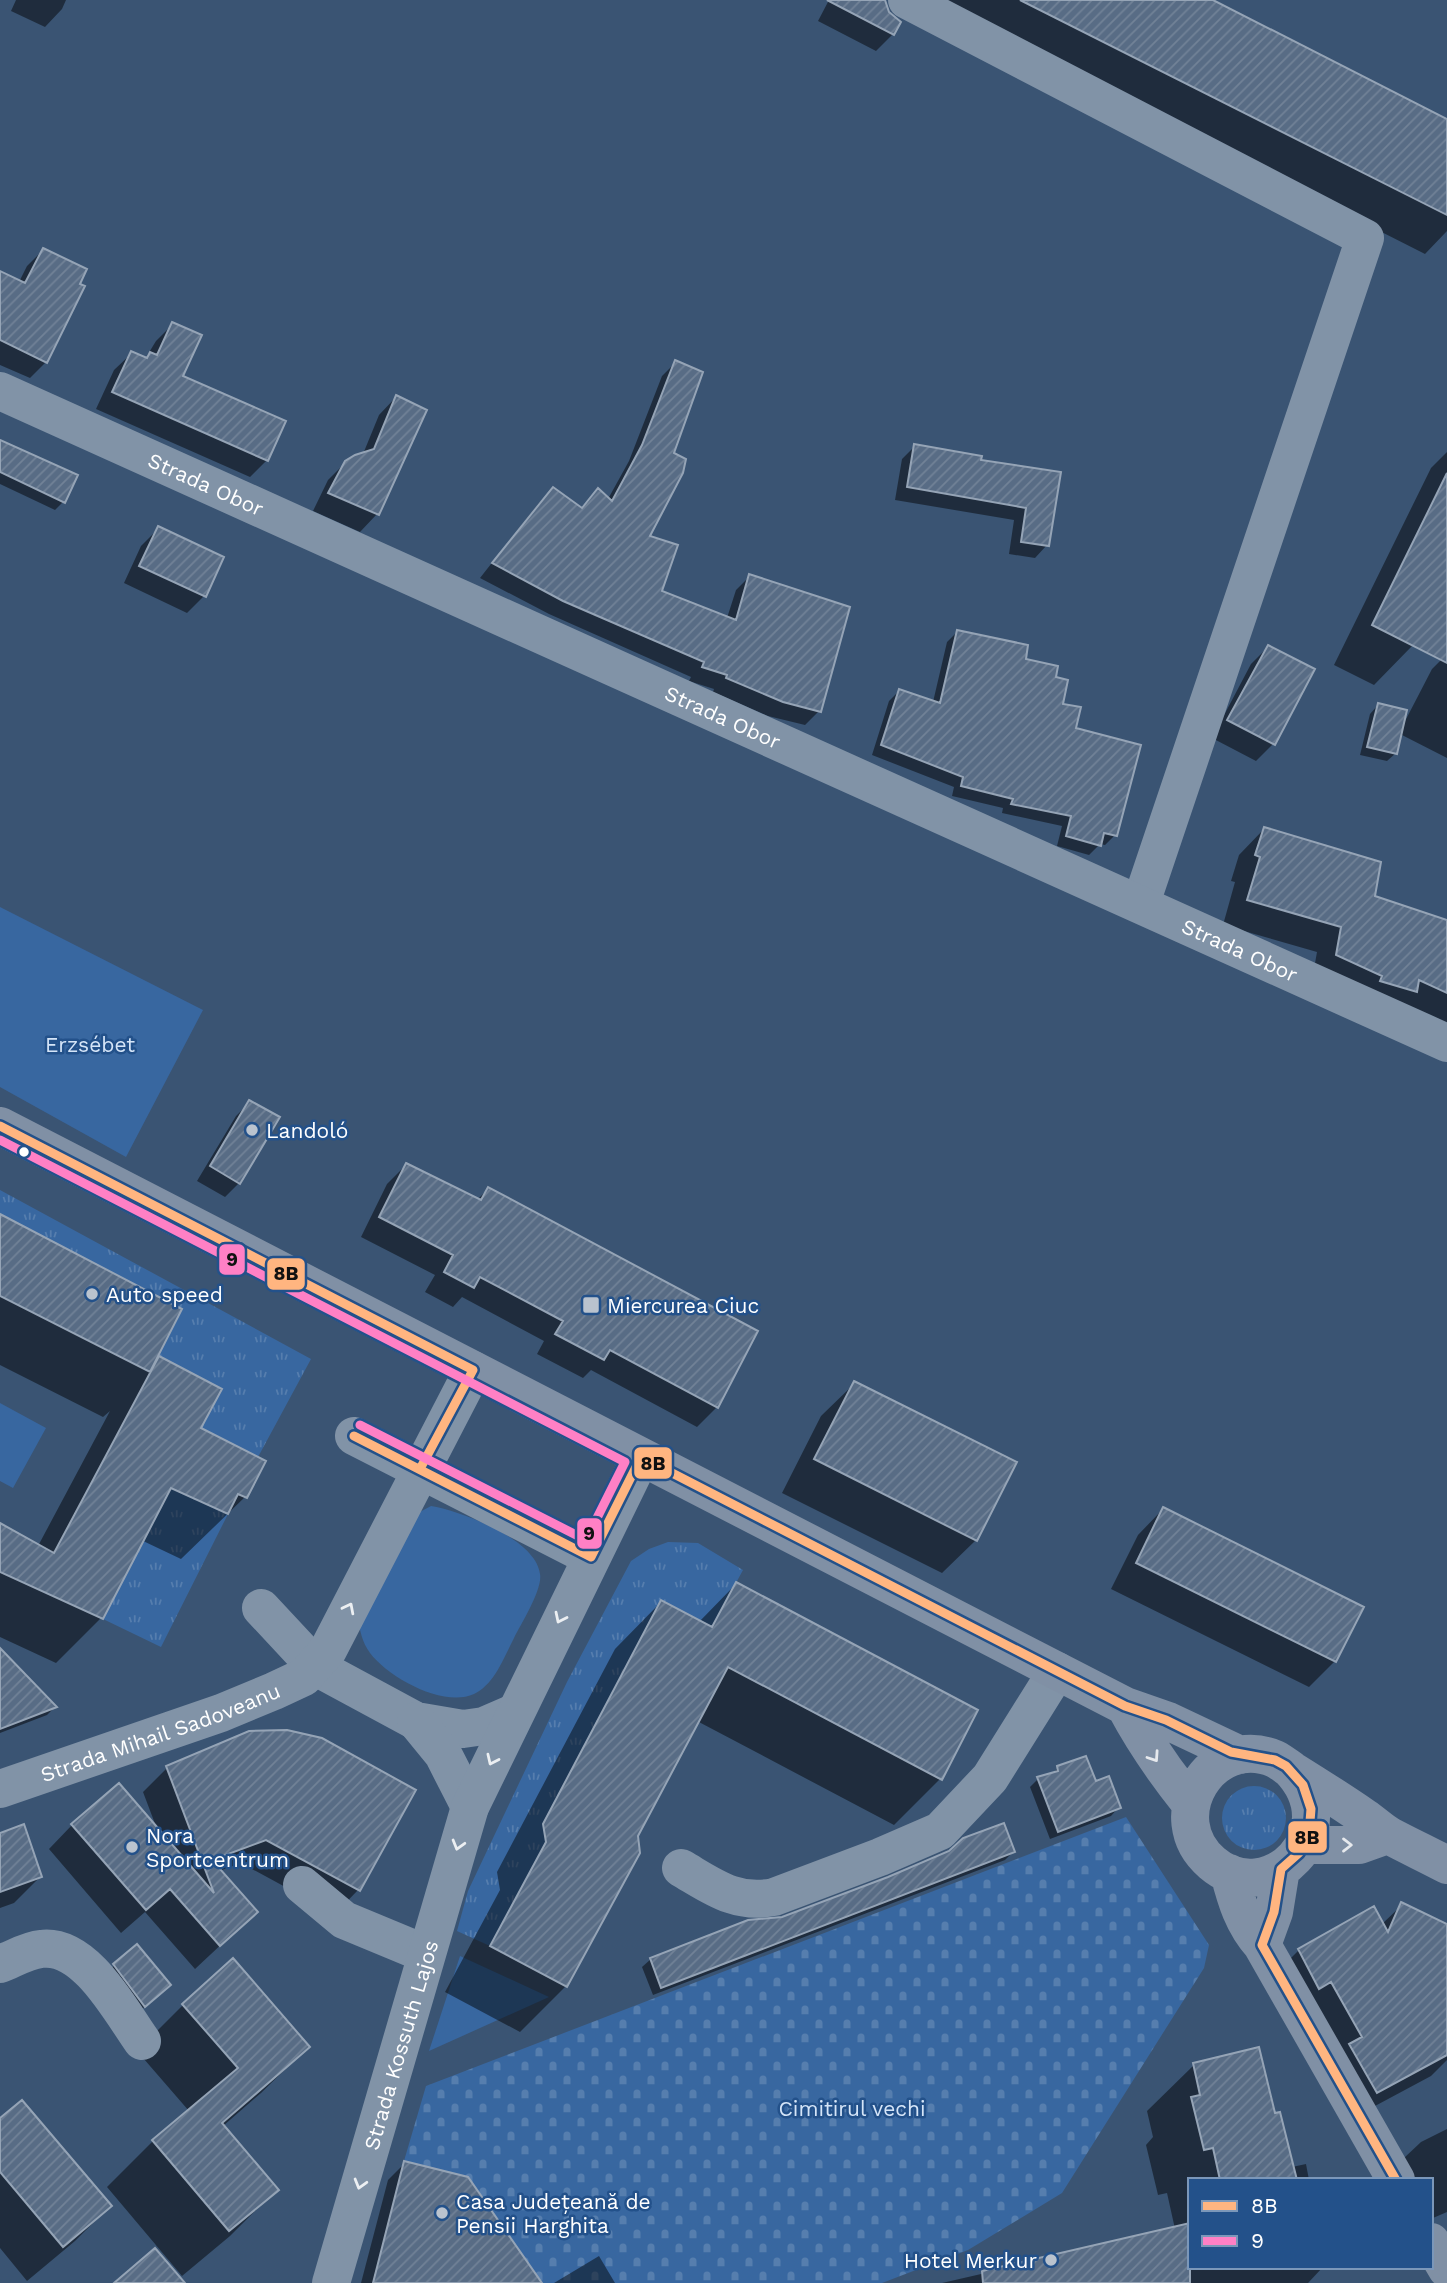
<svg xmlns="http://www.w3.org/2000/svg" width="1447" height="2283" font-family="'Work Sans',sans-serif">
	<defs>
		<pattern id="grass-tufts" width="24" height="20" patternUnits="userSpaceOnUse" patternTransform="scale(1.75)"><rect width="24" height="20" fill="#3867a0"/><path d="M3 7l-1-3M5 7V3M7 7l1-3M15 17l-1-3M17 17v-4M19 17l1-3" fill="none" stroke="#567eae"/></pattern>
		<pattern id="cemetery-stones" width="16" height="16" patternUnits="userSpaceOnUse" patternTransform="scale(1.75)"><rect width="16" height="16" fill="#3867a0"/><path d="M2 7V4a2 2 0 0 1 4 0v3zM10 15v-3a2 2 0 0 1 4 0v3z" fill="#567eae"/></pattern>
		<pattern id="building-hatch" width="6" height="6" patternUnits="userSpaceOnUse" patternTransform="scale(1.75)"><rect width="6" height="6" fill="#586c85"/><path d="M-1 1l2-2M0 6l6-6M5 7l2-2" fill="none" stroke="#718297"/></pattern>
	</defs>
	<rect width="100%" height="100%" fill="#3a5473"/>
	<path fill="url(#grass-tufts)" d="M0 1190 311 1359 258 1457 238 1447 221 1511 228 1514 161 1647 103 1619 221 1389 158 1356 182 1309 0 1214Z
		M668 1542 698 1543 743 1570 712 1627 661 1601 543 1824 546 1842 490 1946 457 1931 468 1891 567 1682 631 1561 649 1549Z
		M1222 1818a32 32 0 1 1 64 0a32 32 0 1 1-64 0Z"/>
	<path fill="url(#cemetery-stones)" d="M1126 1817 1209 1945 1204 1968 1062 2193 968 2250 882 2283H542L468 2177 404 2161 426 2086Z"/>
	<path fill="#3867a0" d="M0 907 203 1010 126 1157 0 1087Z
		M0 1403 46 1428 13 1488 0 1481Z
		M431 1506C461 1511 536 1539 540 1574 543 1589 521 1624 514 1638 504 1657 495 1684 474 1694 444 1708 389 1678 370 1653 362 1642 360 1631 358 1618L416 1514Z
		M460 1956 549 1997 429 2051Z"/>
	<path fill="#0007" d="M16 0H66L62 9 45 27 11 11Z
		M829 0H884L893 34 876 51 818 21Z
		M923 0H1209L1447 121V231L1425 254Z
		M43 250 46 362 30 378 0 365V273L19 282 27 266Z
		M173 324 181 377 267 460 250 477 96 409 114 370 132 353 145 359 156 341Z
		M676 362 671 454 647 537 660 592 727 618 736 590 750 576 819 711 805 725 768 716 713 692 714 689 689 681 691 677 549 614 480 578 539 503 553 489 580 509 598 491 608 499 629 461 662 376Z
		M396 397 425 411 377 514 360 532 313 511 328 480 346 462 363 454 379 415Z
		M915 446 979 462 1059 473 1047 545 1035 558 1009 554 1014 520 895 500 902 459Z
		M0 451 63 502 55 510 0 484Z
		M1447 452V590L1413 645 1374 685 1334 665 1431 468Z
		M158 529 204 596 187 613 124 583 141 546Z
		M957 632 1024 660 1054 679 1061 705 1074 729 1115 835 1105 845 1100 844 1089 855 1057 846 1062 826 1002 813 1003 808 952 796 954 787 872 755 889 701 899 691 933 702 947 642Z
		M1268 647 1273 744 1256 761 1212 738 1251 664Z
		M1447 654V758L1400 734 1396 753 1387 761 1360 755 1370 714 1378 705 1403 725 1432 669Z
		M1264 829 1373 897 1447 921V1030L1312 980 1317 952 1223 925 1235 882 1231 881 1239 855Z
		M250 1102 239 1183 225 1197 197 1181 236 1116Z
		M406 1165 477 1200 488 1189 756 1332 717 1407 697 1427 591 1370 583 1378 537 1354 544 1341 462 1297 453 1307 425 1292 435 1275 361 1237 387 1184Z
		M0 1216 153 1365 159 1359 199 1429 245 1497 181 1559 141 1540 101 1618 56 1663 0 1637V1525L38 1546 110 1411 103 1417 0 1365Z
		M855 1383 976 1540 942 1573 782 1493 821 1416Z
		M1163 1509 1335 1661 1309 1687 1111 1589 1138 1535Z
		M736 1584 940 1779 894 1825 697 1721 637 1835 566 1986 520 2032 445 1992 500 1890 497 1872 615 1649 661 1602 699 1622Z
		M0 1650 55 1707 47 1715 0 1733Z
		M167 1768 358 1890 335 1914 241 1863 219 1871 256 1912 195 1969 145 1912 121 1933 49 1849 72 1825 157 1829 143 1792Z
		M1058 1768 1095 1783 1119 1807 1111 1816 1050 1839 1030 1787 1038 1779 1051 1775Z
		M0 1835 40 1877 14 1903 0 1908Z
		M1013 1852 1005 1860 653 1995 642 1967 651 1959Z
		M1402 1905 1447 1926V2060L1431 2076 1347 2121 1270 1979 1299 1950 1374 1909 1382 1924Z
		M233 1961 308 2047 261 2093 223 2126 276 2190 230 2236 182 2276 107 2187 153 2141 189 2111 137 2051 183 2005Z
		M115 1965 161 1993 136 2014 106 1973Z
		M1194 2065 1273 2115 1292 2167 1306 2164 1309 2180H1190V2267H1323L1308 2283H942L1175 2229 1167 2193 1158 2195 1146 2145 1153 2137 1147 2111Z
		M0 2121 110 2206 75 2241 27 2281 0 2248Z
		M1447 2129V2212L1433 2218 1431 2180H1414L1404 2158 1421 2142Z
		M405 2163 540 2283H361L388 2180Z
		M599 2256 615 2283H554Z"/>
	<path fill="url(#building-hatch)" stroke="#95a4b6" stroke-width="2" d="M827 0H885L889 12 901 22 894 35Z
		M1020 0H1213L1447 119V215Z
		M43 248 87 269 80 284 85 286 47 363 0 340V271L25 283Z
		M172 322 202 335 183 376 286 421 268 461 112 392 131 351 147 358 150 352 157 355Z
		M675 360 703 372 674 453 686 459 683 473 650 536 678 545 662 591 736 620 749 574 850 607 821 712 783 702 726 678 727 675 702 667 704 662 563 601 492 563 553 487 582 508 598 488 612 501 642 445Z
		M396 395 427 410 379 515 328 493 345 461 355 455 374 449Z
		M0 440 78 475 65 503 0 472Z
		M914 444 982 456 981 460 1061 472 1049 546 1021 542 1026 508 907 487Z
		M1447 473V663L1372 625Z
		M158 526 224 557 206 597 139 566Z
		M957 630 1028 645 1026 659 1058 666 1056 677 1068 680 1063 704 1081 707 1076 728 1141 745 1117 836 1104 833 1101 846 1066 836 1071 816 1011 804 1013 799 961 786 963 777 881 745 899 689 940 703Z
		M1268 645 1315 669 1275 745 1227 720Z
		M1378 703 1407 710 1397 754 1367 747Z
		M1264 827 1381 862 1375 896 1447 920V993L1419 980 1417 992 1380 981 1382 976 1336 955 1341 927 1247 900 1260 857 1255 855Z
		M249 1100 280 1117 240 1184 210 1166Z
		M406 1163 481 1200 488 1187 758 1331 718 1408 610 1350 604 1360 555 1334 563 1321 480 1277 474 1288 444 1272 453 1255 379 1217Z
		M0 1214 182 1309 150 1372 0 1296Z
		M159 1356 222 1389 201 1428 266 1461 247 1498 238 1494 228 1514 171 1488 103 1619 0 1572V1523L54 1553Z
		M854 1381 1017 1462 977 1541 814 1459Z
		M1163 1507 1364 1607 1336 1662 1136 1563Z
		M736 1582 978 1710 942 1780 728 1667 638 1836 640 1853 567 1987 490 1946 546 1842 543 1824 661 1600 712 1627Z
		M0 1648 57 1707 0 1729Z
		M287 1730 322 1738 416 1790 360 1891 266 1840 212 1860 258 1912 220 1946 170 1889 146 1910 71 1824 119 1783 214 1893 166 1766 249 1731Z
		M1086 1756 1096 1781 1109 1776 1121 1808 1058 1832 1037 1777 1058 1771 1057 1766Z
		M1004 1823 1015 1852 661 1988 650 1958 748 1920 782 1917 888 1877 949 1851 963 1838Z
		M24 1824 42 1877 0 1892V1833Z
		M1401 1902 1447 1924V2055L1377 2093 1349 2044 1362 2037 1331 1982 1319 1989 1298 1949 1374 1906 1388 1932Z
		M137 1944 171 1985 145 2007 113 1964Z
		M233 1958 310 2047 222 2123 279 2190 229 2231 152 2140 238 2068 182 2004Z
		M1259 2047 1275 2113 1280 2112 1297 2180H1220L1213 2148 1204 2150 1191 2097 1200 2095 1193 2063Z
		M22 2100 112 2206 63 2247 0 2172V2118Z
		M404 2161 468 2177 542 2283H373Z
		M1190 2223V2283H983L982 2271Z
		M155 2248 185 2283H114Z"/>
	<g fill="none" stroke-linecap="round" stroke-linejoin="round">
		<g stroke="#8193a7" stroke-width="38">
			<path d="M907 0 1365 238 1141 903"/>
			<path id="s1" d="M0 391 1447 1043"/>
			<path d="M354 1436 591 1557"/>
			<path d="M261 1608 316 1667 416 1721 463 1729 484 1726 514 1713"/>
			<path d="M416 1721 443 1754 470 1807"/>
			<path id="s2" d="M0 1789 221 1713 274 1691 304 1677 328 1650 473 1370"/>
			<path d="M681 1868C712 1886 736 1905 774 1897L880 1857 940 1831 990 1778 1057 1671"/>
			<path d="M302 1885 344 1920 426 1954"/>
			<path d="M0 1964C13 1959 28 1950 41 1949 85 1943 120 2010 142 2041"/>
			<path id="s3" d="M331 2283 470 1807 641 1457"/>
		</g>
		<path stroke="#8090a5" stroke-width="38" d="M0 1126 1125 1706 1168 1721 1240 1755
			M1125 1706C1144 1742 1165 1772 1190 1803
			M1290 1769C1350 1832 1268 1911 1212 1863 1159 1818 1211 1732 1275 1759 1281 1762 1287 1767 1293 1771 1317 1786 1341 1801 1364 1817 1373 1823 1381 1831 1390 1836 1409 1846 1428 1855 1447 1865
			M1305 1845H1359L1387 1835
			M1229 1873C1236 1900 1243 1924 1262 1945L1396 2180
			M1262 1945 1274 1912 1281 1869
			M1431 2242 1447 2269"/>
		<g stroke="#23518a" stroke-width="14">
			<path id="bus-1" d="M0 1126 473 1370 420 1469
				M354 1436 591 1557 641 1457 1125 1706 1166 1720 1231 1752 1275 1760 1286 1766 1303 1785 1311 1809 1309 1834 1299 1853 1281 1869 1274 1912 1262 1945 1396 2180"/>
		</g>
		<g stroke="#23518a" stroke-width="14">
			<path id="bus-2" d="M0 1140 625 1462 586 1540 360 1425"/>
		</g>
		<use href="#bus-1" stroke="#ffb580" stroke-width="9"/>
		<use href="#bus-2" stroke="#ff80c5" stroke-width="9"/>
	</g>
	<defs><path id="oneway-chevron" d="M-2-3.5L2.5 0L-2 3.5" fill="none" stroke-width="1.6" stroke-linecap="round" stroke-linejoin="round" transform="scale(1.75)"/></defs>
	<g stroke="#eceff2">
		<use href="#oneway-chevron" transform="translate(349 1608) rotate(-63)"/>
		<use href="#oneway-chevron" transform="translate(560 1618) rotate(116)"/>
		<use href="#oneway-chevron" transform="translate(492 1760) rotate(115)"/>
		<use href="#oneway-chevron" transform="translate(458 1845) rotate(106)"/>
		<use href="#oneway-chevron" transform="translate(360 2184) rotate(106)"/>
	</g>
	<g stroke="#e6e9ed">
		<use href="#oneway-chevron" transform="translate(1154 1757) rotate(56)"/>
		<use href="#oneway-chevron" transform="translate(1347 1845)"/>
	</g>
	<g fill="#bac3ce" stroke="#23518a" stroke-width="2.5">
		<circle cx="252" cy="1130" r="7"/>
		<circle cx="92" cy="1294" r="7"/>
		<rect x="582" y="1296" width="18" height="18" rx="3.5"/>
		<circle cx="132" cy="1847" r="7"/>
		<circle cx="442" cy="2213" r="7"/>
		<circle cx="1051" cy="2260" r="7"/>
	</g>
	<circle fill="#fff" stroke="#23518a" stroke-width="2.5" cx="24" cy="1152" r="6"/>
	<g text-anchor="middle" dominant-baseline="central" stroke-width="5" stroke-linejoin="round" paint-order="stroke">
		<g font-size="21" fill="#fff" stroke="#23518a">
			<text stroke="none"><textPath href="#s1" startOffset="226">Strada Obor</textPath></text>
			<text stroke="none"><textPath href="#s1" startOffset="793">Strada Obor</textPath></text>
			<text stroke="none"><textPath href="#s1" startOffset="1360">Strada Obor</textPath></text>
			<text stroke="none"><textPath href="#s2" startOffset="170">Strada Mihail Sadoveanu</textPath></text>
			<text stroke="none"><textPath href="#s3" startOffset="248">Strada Kossuth Lajos</textPath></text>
		</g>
		<g font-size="21" fill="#d5e5f8" stroke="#23518a">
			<text x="90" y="1044">Erzsébet</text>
			<text x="852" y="2108">Cimitirul vechi</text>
		</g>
		<g font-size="21" fill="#fff" stroke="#23518a" text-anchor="start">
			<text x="266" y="1130">Landoló</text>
			<text x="106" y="1294">Auto speed</text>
			<text x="607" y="1305">Miercurea Ciuc</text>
			<text x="146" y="1835">Nora<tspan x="146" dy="24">Sportcentrum</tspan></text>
			<text x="456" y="2201">Casa Județeană de<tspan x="456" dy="24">Pensii Harghita</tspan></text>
			<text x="1037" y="2260" text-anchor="end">Hotel Merkur</text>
		</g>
	</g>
	<g stroke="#23518a" stroke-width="2.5">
		<rect x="218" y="1243" width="28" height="33" rx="7" fill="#ff80c5"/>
		<rect x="266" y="1257" width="40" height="34" rx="7" fill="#ffb580"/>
		<rect x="633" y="1446" width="40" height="34" rx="7" fill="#ffb580"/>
		<rect x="576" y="1517" width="27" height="33" rx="7" fill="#ff80c5"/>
		<rect x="1287" y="1820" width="41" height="34" rx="7" fill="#ffb580"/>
	</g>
	<g font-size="19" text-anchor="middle" font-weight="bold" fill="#111">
		<text x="232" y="1266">9</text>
		<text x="286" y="1280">8B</text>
		<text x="653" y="1470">8B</text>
		<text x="589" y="1540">9</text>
		<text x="1307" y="1844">8B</text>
	</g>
	<rect x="1188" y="2178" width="245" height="91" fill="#23518a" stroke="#7b97b9" stroke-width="2"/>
	<rect x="1202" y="2201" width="35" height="10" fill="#ffb580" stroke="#7b97b9" stroke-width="2"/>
	<text x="1251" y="2213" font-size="21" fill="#ffffff">8B</text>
	<rect x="1202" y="2236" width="35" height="10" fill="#ff80c5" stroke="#7b97b9" stroke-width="2"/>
	<text x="1251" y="2248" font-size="21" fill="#ffffff">9</text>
</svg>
